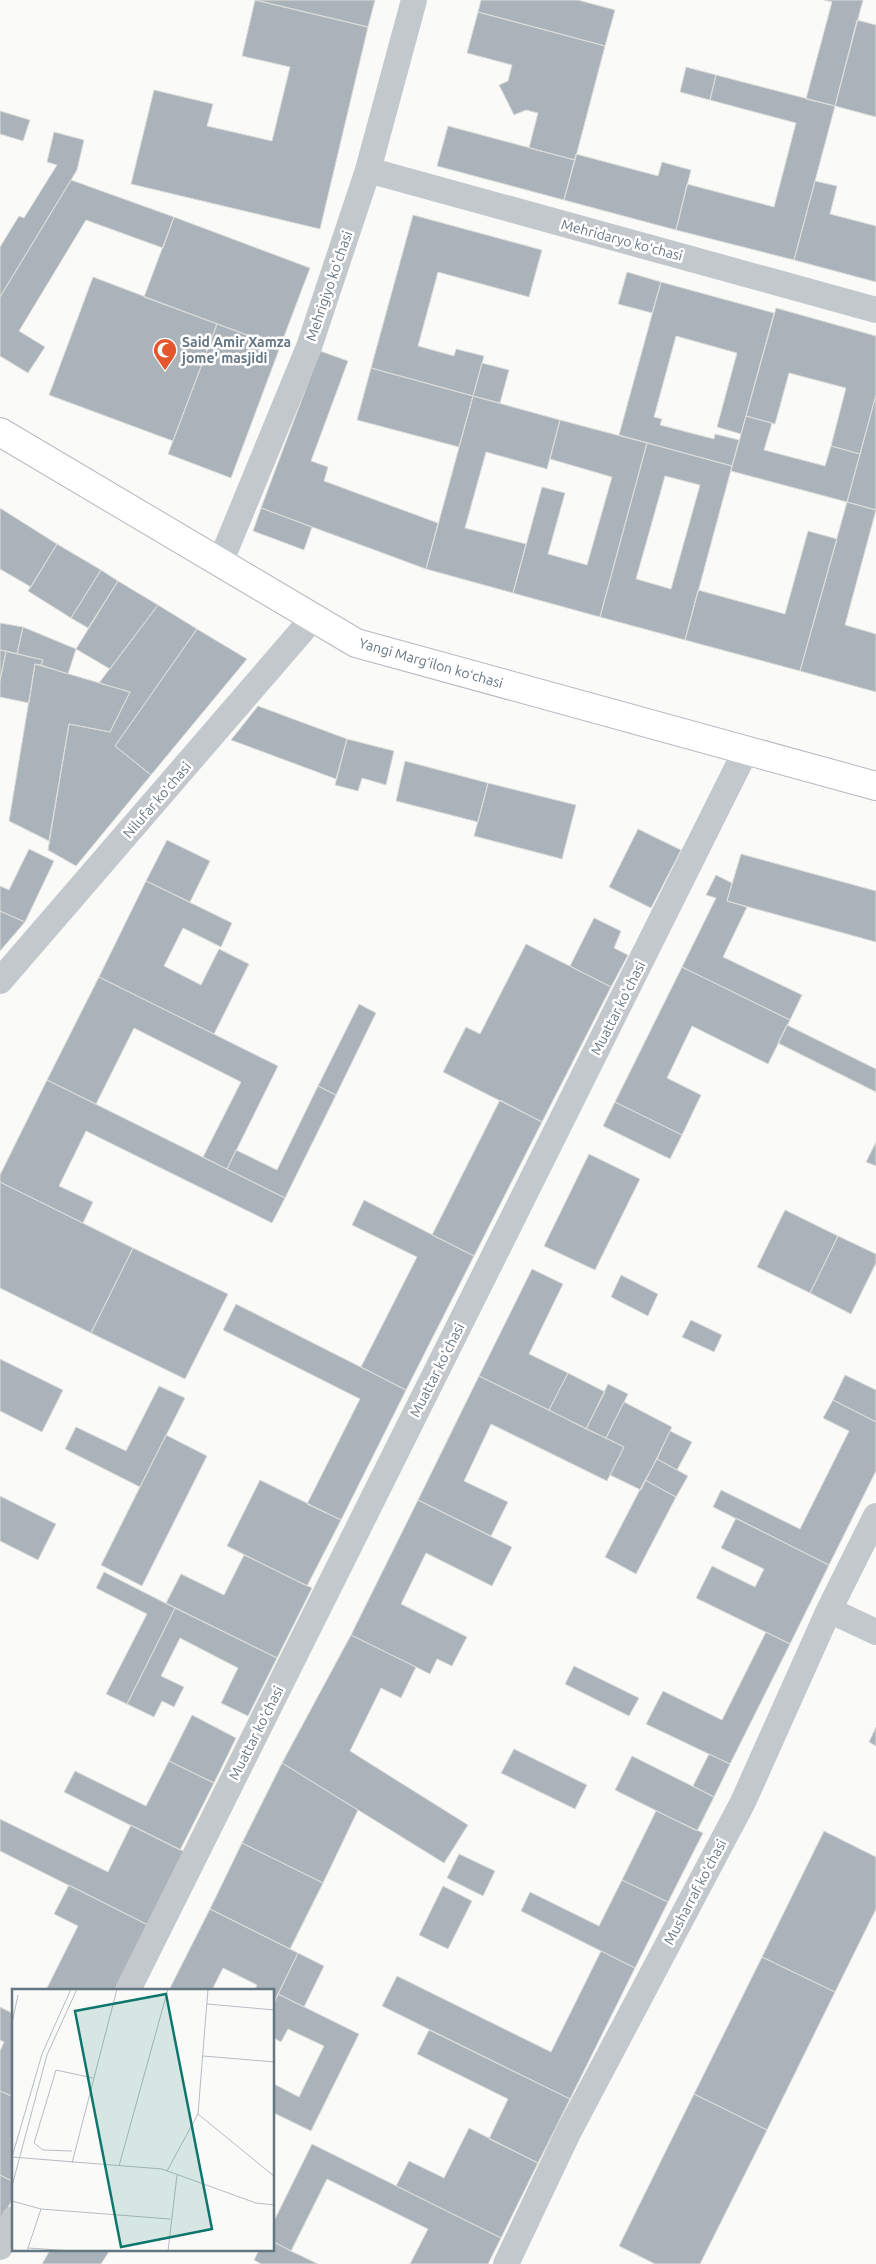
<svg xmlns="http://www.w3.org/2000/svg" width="876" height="2264" font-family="Ubuntu,sans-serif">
	<rect width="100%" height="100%" fill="#fafaf8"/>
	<path fill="#aab3b9" stroke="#dcdcda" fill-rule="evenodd" d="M255 0H375L368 27Z
		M255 0 368 27 320 229 131 184 154 90 213 104 207 126 272 141 290 67 242 56Z
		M481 0H578L615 10 605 46 478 12Z
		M824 0H863L835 106 806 99 832 2Z
		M478 12 605 46 575 160 529 148 538 113 526 110 514 115 499 85 508 81 512 65 467 53Z
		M857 20 876 25V117L835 106Z
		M686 67 716 75 710 100 680 92Z
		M716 75 835 106 794 260 676 230 687 184 774 207 796 123 710 100Z
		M0 111 30 120 23 141 0 134Z
		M448 126 575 160 564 200 437 166Z
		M54 132 84 140 77 170 0 297V247L19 216 24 218 57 165 47 162Z
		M576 154 658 176 662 162 691 170 676 230 564 200Z
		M71 180 174 217 163 248 86 220 19 331 45 347 28 373 0 356V297Z
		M815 181 837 186 830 214 876 226V282L794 260Z
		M413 215 542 250 529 297 438 272 418 346 454 356 456 349 484 356 473 396 371 368Z
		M174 217 310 268 280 347 144 297Z
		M627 272 661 282 652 313 618 304Z
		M93 277 217 324 173 441 49 395Z
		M661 282 774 313 741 434 717 427 737 353 676 336 654 417 662 419 660 425 714 439 715 434 739 440 732 466 619 435Z
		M776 308 876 336V395L860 454 831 446 846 388 789 373 775 424 746 416Z
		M217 324 280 347 231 478 168 454Z
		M320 351 348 361 311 461 328 467 324 481 438 523 426 569 261 508Z
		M482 363 509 370 500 403 473 396Z
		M371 368 473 396 459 447 357 420Z
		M876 395V510L847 502Z
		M473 396 560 420 547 469 486 452 465 528 526 544 513 593 426 569Z
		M746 416 772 423 764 450 825 466 831 446 860 454 847 502 731 471Z
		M560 420 647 443 600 617 513 593 542 487 565 493 548 554 587 565 612 477 550 459Z
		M647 443 732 466 685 640 600 617ZM665 476 700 485 671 589 636 579Z
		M847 502 876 510 845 625 876 634V692L800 671Z
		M0 508 57 544 31 587 0 569Z
		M261 508 312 527 304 550 253 531Z
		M808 531 837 539 800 671 685 640 698 590 785 614Z
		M57 544 101 570 71 618 28 591Z
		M101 570 118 581 88 628 71 618Z
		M118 581 158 605 110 669 76 649Z
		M158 605 197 629 115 746 151 775 76 866 48 850 69 724 110 732 130 692 99 683Z
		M0 623 23 627 17 654 0 650Z
		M23 627 76 649 68 674 41 665 43 660 17 654Z
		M197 629 247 659 151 775 115 746Z
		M0 650 6 651 0 681Z
		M6 651 43 660 41 665 35 664 29 703 0 697V681Z
		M35 664 130 692 110 732 69 724 49 841 9 821Z
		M258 706 347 739 336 779 231 740Z
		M347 739 394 751 386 785 362 778 358 791 335 785Z
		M405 761 488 783 478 822 396 801Z
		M488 783 576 805 562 859 474 836Z
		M638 829 681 850 651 908 609 887Z
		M167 840 210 861 190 902 146 881Z
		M29 849 54 861 25 922 0 911V886L9 890Z
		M741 854 876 891V942L727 901Z
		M716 875 732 883 727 901 747 907 723 957 802 995 790 1020 682 967 716 898 706 895Z
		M146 881 232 923 221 947 183 928 164 966 201 985 219 949 249 964 214 1034 99 977Z
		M0 911 25 922 0 951Z
		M594 918 621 931 614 948 628 955 611 987 570 966Z
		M526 944 611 987 542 1122 443 1072 466 1027 480 1034Z
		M682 967 790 1020 768 1064 692 1026 667 1078 701 1095 682 1135 615 1102Z
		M99 977 278 1066 227 1169 203 1157 241 1082 134 1028 96 1104 47 1080Z
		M359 1004 376 1013 336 1095 318 1086Z
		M787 1025 876 1069V1092L778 1043Z
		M47 1080 285 1198 272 1223 86 1131 59 1186 93 1202 83 1223 0 1182V1175Z
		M318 1086 336 1095 285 1198 227 1169 236 1150 277 1170Z
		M500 1100 542 1122 474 1256 432 1235Z
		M615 1102 682 1135 670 1159 603 1126Z
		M876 1142V1166L866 1162Z
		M589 1154 640 1179 595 1270 544 1246Z
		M0 1182 133 1248 91 1333 0 1288Z
		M364 1200 474 1256 406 1390 361 1367 417 1257 352 1225Z
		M785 1210 838 1236 810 1293 757 1267Z
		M838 1236 876 1254V1263L851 1314 810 1293Z
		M133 1248 228 1294 185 1379 91 1333Z
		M532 1269 563 1284 529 1354 568 1373 549 1410 479 1376Z
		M621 1275 658 1294 648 1316 611 1297Z
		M236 1304 406 1390 341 1520 307 1504 360 1399 223 1330Z
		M691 1320 722 1335 714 1352 682 1337Z
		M0 1359 63 1390 42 1432 0 1411Z
		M568 1373 605 1392 586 1429 549 1410Z
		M845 1375 876 1390V1422L833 1400Z
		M479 1376 624 1447 607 1481 491 1424 464 1481 508 1502 491 1536 418 1500Z
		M608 1384 628 1394 606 1438 586 1429Z
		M159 1386 185 1398 140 1487 65 1449 76 1427 126 1451Z
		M833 1400 876 1422V1471L829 1565 713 1507 721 1490 800 1529 849 1431 823 1418Z
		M624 1402 672 1427 641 1490 610 1475 624 1447 606 1438Z
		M670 1431 692 1442 677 1470 657 1459Z
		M166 1435 207 1456 142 1586 101 1565Z
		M657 1459 688 1476 676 1497 645 1480Z
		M260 1480 341 1520 307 1586 227 1546Z
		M645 1480 676 1497 636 1574 605 1557Z
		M0 1496 56 1524 38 1560 0 1541Z
		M418 1500 512 1547 492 1586 426 1553 401 1604 467 1637 452 1666 437 1659 430 1674 351 1635Z
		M736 1518 829 1565 790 1644 696 1598 712 1566 755 1587 764 1569 721 1548Z
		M244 1555 312 1588 277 1658 166 1603 181 1574 224 1595Z
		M104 1572 175 1608 127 1704 106 1694 147 1614 96 1588Z
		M175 1608 277 1658 248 1716 221 1703 238 1668 180 1638 161 1676 184 1687 174 1707 162 1701 154 1717 127 1704Z
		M766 1632 790 1644 730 1764 646 1724 663 1691 722 1720Z
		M351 1635 416 1667 401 1698 381 1688 350 1751 468 1825 444 1863 282 1763Z
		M574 1666 639 1698 629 1716 565 1684Z
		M192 1715 236 1738 214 1783 169 1761Z
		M876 1727V1746L869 1742Z
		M514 1749 587 1785 575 1809 501 1773Z
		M709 1754 730 1764 714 1797 693 1786Z
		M632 1756 714 1797 697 1831 615 1790Z
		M169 1761 214 1783 180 1850 64 1792 75 1771 146 1806Z
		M282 1763 358 1810 323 1883 242 1843Z
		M656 1811 703 1833 668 1902 622 1880Z
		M0 1819 108 1872 131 1825 187 1853 150 1926 0 1851Z
		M824 1831 876 1857V1909L835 1992 762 1957Z
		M242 1843 323 1883 290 1949 210 1909Z
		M459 1854 495 1871 483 1896 447 1878Z
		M622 1880 668 1902 635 1968 521 1911 530 1892 599 1926Z
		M69 1885 150 1926 117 1990H46L78 1926 54 1914Z
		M443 1886 472 1901 448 1949 419 1935Z
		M210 1909 298 1953 274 2003V1990H255L257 1985 223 1968 212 1990H169Z
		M601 1951 635 1968 570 2099 382 2006 397 1976 551 2052Z
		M298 1953 324 1966 304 2007 278 1994Z
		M762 1957 835 1992 767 2130 694 2094Z
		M278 1994 359 2034 311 2131 274 2113V2084L299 2097 324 2046 288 2029 281 2042 274 2038V2003Z
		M0 2007 14 2014V2097L0 2091V2051L4 2042 0 2040Z
		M429 2030 570 2099 538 2163 489 2139 508 2099 417 2054Z
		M0 2091 14 2097V2182L0 2175Z
		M694 2094 767 2130 700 2264H655L619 2246Z
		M469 2128 538 2163 501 2238 396 2186 409 2161 444 2178Z
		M312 2144 501 2238 488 2264H410L428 2229 327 2179 291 2251 274 2242V2221Z
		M0 2175 14 2182V2196L0 2223Z
		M274 2242 291 2251 318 2264H261L254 2260 259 2250H274Z
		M50 2250H110L101 2264H42Z"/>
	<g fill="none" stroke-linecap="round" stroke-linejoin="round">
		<g stroke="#b3babf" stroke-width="30">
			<path id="secondary" d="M0 432 356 643 876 786"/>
		</g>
		<path stroke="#c3c8cc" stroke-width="26" d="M368 170 876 310
			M220 563 309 347 368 170 414 0
			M0 981 313 618
			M829 1610 876 1632
			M128 1990 746 750
			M0 2247 14 2219
			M506 2264 568 2133 743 1802 829 1610 876 1516"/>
		<use href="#secondary" stroke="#fff" stroke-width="28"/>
	</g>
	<defs>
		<g id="mosque-pin" transform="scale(1.25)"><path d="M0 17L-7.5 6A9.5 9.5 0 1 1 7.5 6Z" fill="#e4572e" stroke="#fff"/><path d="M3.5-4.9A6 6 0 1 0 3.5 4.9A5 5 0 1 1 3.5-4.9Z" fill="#fff"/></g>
	</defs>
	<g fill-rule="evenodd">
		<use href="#mosque-pin" x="165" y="350"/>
	</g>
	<g text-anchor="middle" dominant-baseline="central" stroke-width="5" stroke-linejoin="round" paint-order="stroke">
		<g font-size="14" fill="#657683" stroke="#fff">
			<text transform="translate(622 240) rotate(15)">Mehridaryo koʻchasi</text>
			<text transform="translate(329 286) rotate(-71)">Mehrigiyo ko'chasi</text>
			<text transform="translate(431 663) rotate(16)">Yangi Margʻilon koʻchasi</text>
			<text transform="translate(157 800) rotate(-49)">Nilufar koʻchasi</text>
			<text transform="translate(618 1008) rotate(-63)">Muattar koʻchasi</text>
			<text transform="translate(437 1370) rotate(-63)">Muattar koʻchasi</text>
			<text transform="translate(256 1733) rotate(-63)">Muattar koʻchasi</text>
			<text transform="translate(695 1892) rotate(-62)">Musharraf koʻchasi</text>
		</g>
		<g font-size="14" font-weight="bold" fill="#657683" stroke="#fff" text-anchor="start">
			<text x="182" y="342">Said Amir Xamza<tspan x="182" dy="16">jome' masjidi</tspan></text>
		</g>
	</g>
	<g transform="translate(12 1989)">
		<rect width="262" height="262" fill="#fafaf8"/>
		<path fill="none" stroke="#b5bdc2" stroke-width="1" d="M195 15 263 21M0 34 6 6M191 67 263 73M186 125 263 188M60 162 31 161 22 154 44 81 81 89M0 168 150 180 244 214 263 216M0 168 30 65 59 0M60 174 105 0M107 177 156 0M155 182 186 125 196 0M0 197 35 66 65 0M0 212 29 220 158 230M16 259 61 262M15 262 29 220M156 262 165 186"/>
		<path fill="#0f766e" fill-opacity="0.15" stroke="#0f766e" stroke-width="2.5" d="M154 5 200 240 109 258 63 22Z"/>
		<rect width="262" height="262" fill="none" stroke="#657683" stroke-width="2.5"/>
	</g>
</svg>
